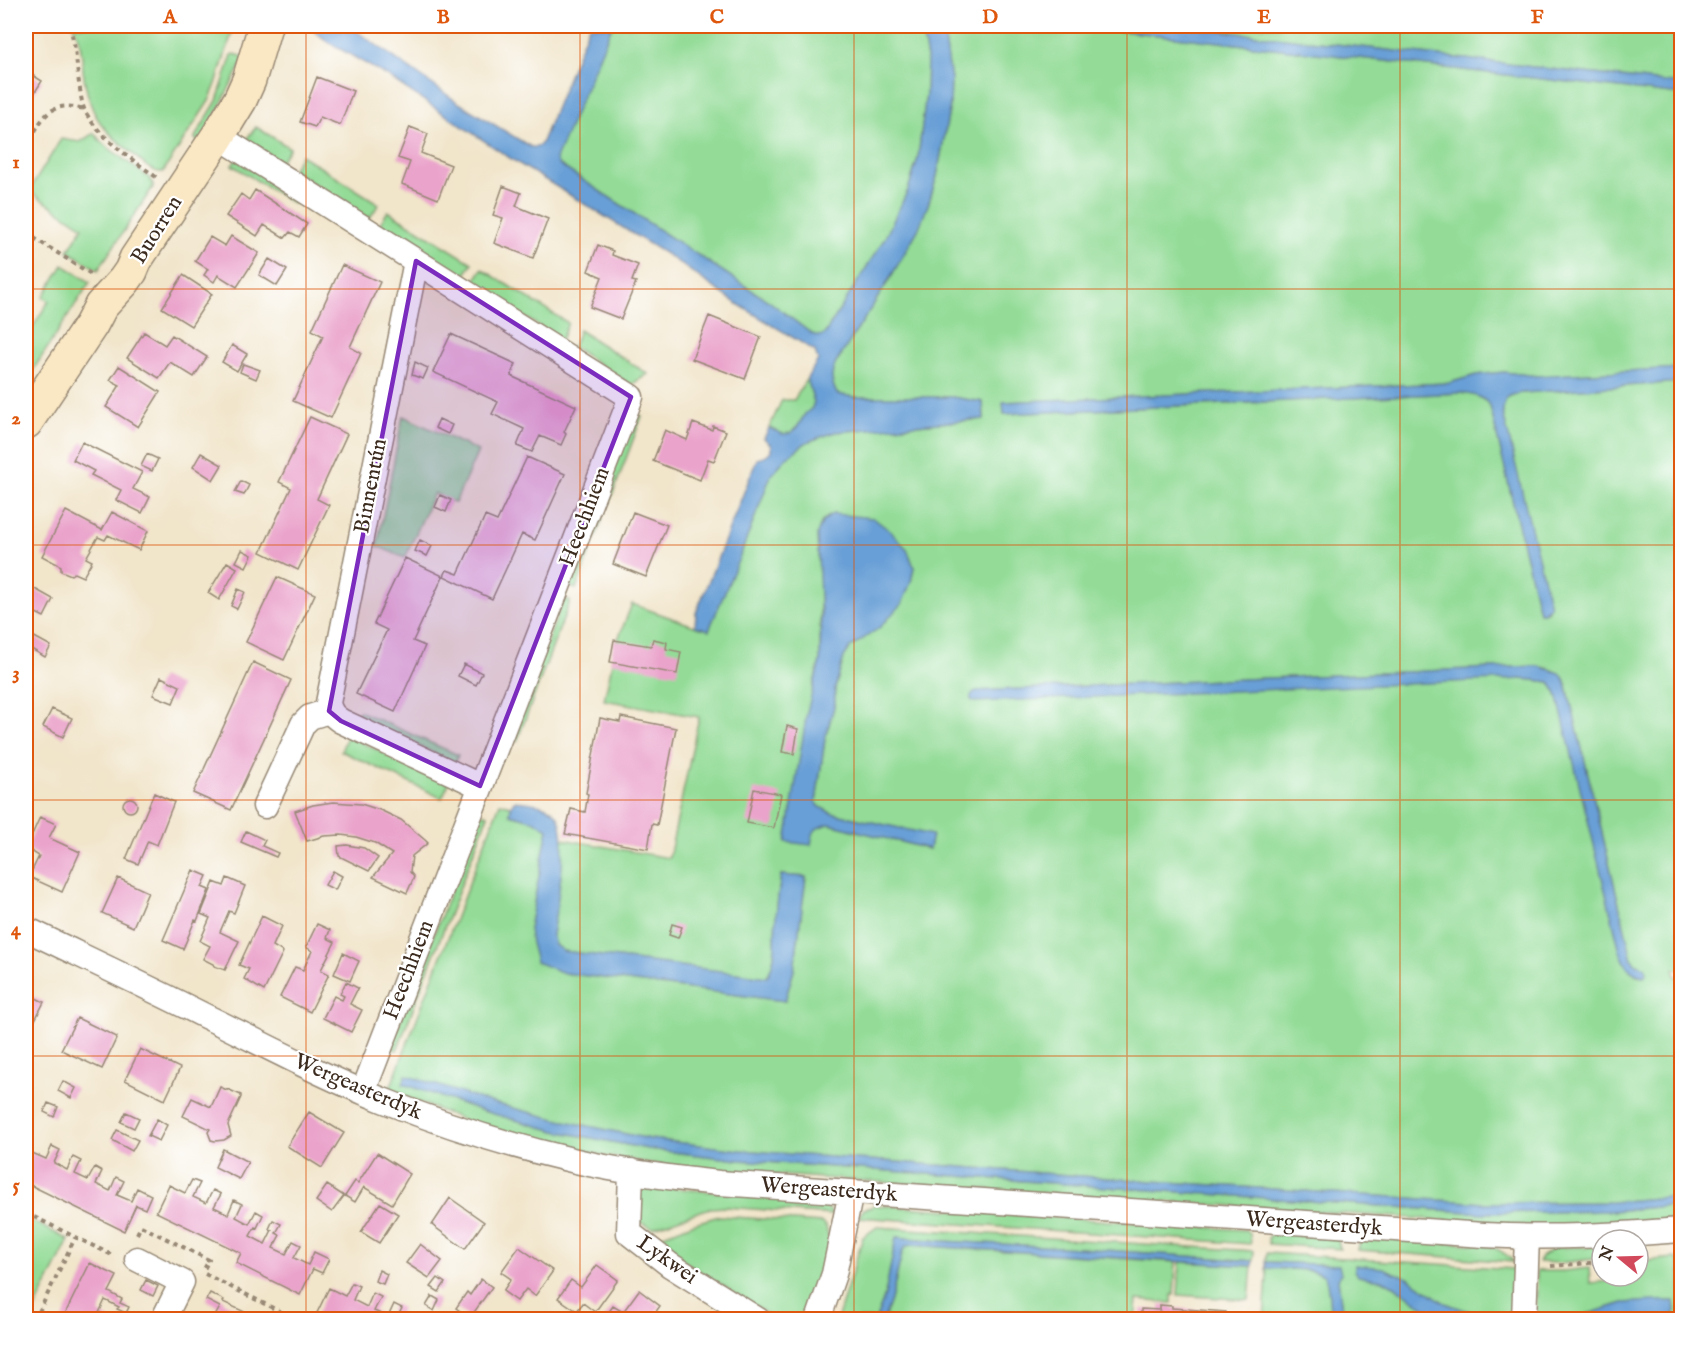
<svg xmlns="http://www.w3.org/2000/svg" width="1707" height="1345" font-family="'IM FELL English',serif">
	<rect width="100%" height="100%" fill="#fff"/>
	<filter id="ink" filterUnits="userSpaceOnUse"><feTurbulence type="fractalNoise" baseFrequency=".0167" numOctaves="2"/><feDisplacementMap in="SourceGraphic" scale="12" xChannelSelector="R" yChannelSelector="G"/><feConvolveMatrix kernelMatrix="1 2 1 2 8 2 1 2 1" color-interpolation-filters="sRGB"/></filter>
	<filter id="wash" filterUnits="userSpaceOnUse"><feTurbulence type="fractalNoise" baseFrequency=".008" numOctaves="4" result="noise"/><feDisplacementMap in="SourceGraphic" scale="24" xChannelSelector="R" yChannelSelector="G"/><feGaussianBlur stdDeviation="1.35" result="paint"/><feColorMatrix in="noise" values="0 0 0 0 0 0 0 0 0 0 0 0 0 0 0 0 0 1.4 0 .05"/><feComposite in="paint" operator="in"/></filter>
	<g filter="url(#wash)">
		<rect width="100%" height="100%" fill="#f1e5ca"/>
		<path fill="#93db96" stroke="#67825a" stroke-width="1.5" fill-rule="evenodd" d="M73 26H234L216 84 209 101 163 172C151 173 142 162 133 154 99 126 89 115 83 70 82 54 81 40 73 26Z
			M612 26H921L927 58 926 94 918 158 908 190 885 238 824 335 818 336 812 334 770 302 558 164 555 159Z
			M943 26H1080L1681 95V368L1537 376 1504 372 1476 375 1449 383 1004 402V414L1460 393C1473 395 1482 395 1490 406L1539 612H1544L1548 610 1503 413C1503 398 1507 395 1522 393L1681 382 1682 969H1674L1676 977H1682L1681 1220 1544 1227 688 1169 605 1156 480 1126 389 1091 500 803 511 806 510 814 535 821 548 829 529 929 564 973 785 1001 794 970 806 877 781 875C779 889 777 904 776 918 774 940 778 956 767 977L563 951 555 945 552 935 562 868V839L669 858 699 717 604 700 617 642 632 604 700 628 740 556 771 475 786 458 807 442 835 432 984 419 983 402 952 397H853L837 394C831 382 830 375 836 363L889 280 928 205 937 176 950 105 951 80ZM833 514 907 549 914 567 911 582 879 628 850 648 844 657 835 688V703L825 739 816 802 820 807 831 813 931 835 929 849 829 824 818 827 812 833 813 686 820 661V525L823 520ZM1538 666C1552 669 1558 670 1566 682L1632 959 1636 964 1645 967 1644 976 1637 975 1630 970 1557 694 1550 682 1524 679 976 691ZM403 1084 486 1101 555 1119 650 1139 740 1150 1107 1178 1484 1203 1612 1202 1679 1196 1680 1205 1612 1211 1483 1213 1106 1187 739 1160 648 1149 555 1131 483 1111Z
			M1179 26H1681V84Z
			M234 54 245 57 201 143 195 139V137L217 101 232 55Z
			M256 127 290 148 280 162 246 140Z
			M94 133 102 143 149 178 153 184V187L98 270 68 251 83 227 29 191 61 139 80 142Z
			M301 155 379 204 369 219 292 170Z
			M236 160 297 198 294 204 232 165Z
			M388 211 472 263 463 278 379 225Z
			M63 265 90 282 26 381V338L49 301 43 297Z
			M482 269 568 323 561 340 472 284Z
			M579 330 648 374 631 385 573 347Z
			M807 378 814 402 812 409 805 414 798 426 791 433 783 434 769 428 782 400H794Z
			M635 414 642 416 609 504 601 501Z
			M403 416 478 451 455 503 434 493 405 558 377 546Z
			M596 515 603 518 576 589 569 586Z
			M564 599 570 601 517 741 510 738Z
			M359 711 458 755 455 763 356 717Z
			M347 736 449 783 442 798 341 751Z
			M481 813 488 815 397 1050 390 1048Z
			M655 1187 820 1200 834 1215 725 1207 710 1208 652 1228C648 1224 644 1225 640 1222L639 1189 643 1188Z
			M873 1205 1246 1230 1250 1234 1251 1244 858 1217 864 1209 872 1207Z
			M719 1216 822 1223 826 1227 830 1244 822 1278 810 1313 804 1319 777 1320 651 1240 692 1224Z
			M26 1218 69 1240 33 1313 26 1310V1306L32 1294 26 1290Z
			M877 1227 1254 1251 1253 1261 1079 1248 941 1241 896 1237 885 1295 876 1319 837 1320 863 1237Z
			M1275 1231 1337 1235 1340 1249 1269 1244 1268 1238Z
			M1362 1237 1484 1245C1497 1248 1505 1252 1514 1262L1358 1250 1359 1245Z
			M910 1245 1176 1262 1174 1295H1172V1303L1137 1300 1135 1319 884 1320 891 1300 902 1253 905 1247Z
			M1602 1246V1258L1559 1263 1538 1262 1542 1256 1552 1250V1248Z
			M1267 1253 1514 1269 1513 1319H1490L1445 1303 1408 1278 1358 1276 1382 1280 1396 1287 1428 1310 1453 1319H1343L1338 1279 1339 1265 1266 1262Z
			M1674 1258 1678 1260 1681 1277V1319H1672L1675 1312 1674 1301 1623 1303 1572 1319 1536 1320 1537 1271H1563L1589 1268 1590 1283 1610 1281V1276H1638V1262Z
			M1180 1262 1252 1266 1249 1300 1178 1295Z
			M1266 1268C1277 1269 1320 1267 1325 1277 1330 1287 1329 1308 1331 1319L1264 1320 1267 1275Z"/>
		<path fill="#689fd6" stroke="#52647a" stroke-width="1.5" d="M314 26H349L459 103 531 147H537L541 144 589 26H612L556 159 558 164 770 302 812 334 818 336 824 335 885 238 908 190 918 158 926 94 927 58 921 26H943L951 80 950 105 937 176 928 205 918 230 889 280 836 363C830 375 831 382 837 394L854 397H952L983 402 984 419 835 432 807 442 786 458 771 475 740 556 709 630 695 626 696 613 757 459 764 457 771 451V445L764 438 769 428 783 434 791 433 798 426 805 414 812 408 814 402 807 378 818 360 815 351 736 303 669 256 513 160 387 76 330 43 314 31Z
			M1080 26H1179L1681 84V95Z
			M1681 368V382L1522 393C1507 395 1503 398 1503 413L1550 606 1544 612H1539L1490 406C1482 395 1473 395 1460 393L1004 414 1003 402 1449 383 1476 375 1504 372 1537 376Z
			M833 514 873 518 889 530 907 549 914 567 911 582 902 604 879 628 850 648 844 657 835 688V703L825 739 816 802 820 807 831 813 932 835 929 849 829 824C814 828 813 830 811 845L786 842 807 712 820 661 821 615 817 535C820 524 823 520 833 514Z
			M1538 666 1560 673 1566 682 1632 959 1636 964 1645 967 1647 972 1644 976C1629 974 1625 964 1620 951L1557 694 1550 682 1524 679 975 702 971 700C970 695 972 693 976 691Z
			M514 801C527 802 549 803 557 815 571 835 556 910 552 935L555 945 563 951 767 977C778 957 774 940 776 917 777 903 779 889 781 875L806 877 794 970 785 1001 564 973 536 962 531 943 529 929 548 829 535 821 510 814 511 806Z
			M406 1075 486 1101 555 1119 650 1139 740 1150 1107 1178 1484 1203 1612 1202 1679 1196 1680 1205 1612 1211 1483 1213 1106 1187 739 1160 648 1149 555 1131 483 1111 403 1084Z
			M896 1237 941 1241 1079 1248 1253 1261 1252 1266 910 1245 905 1247 902 1253 891 1300 884 1319H876L885 1295Z
			M1266 1262 1339 1265 1341 1274 1338 1279 1343 1319H1331C1329 1308 1330 1287 1325 1277 1320 1267 1277 1269 1266 1268Z
			M1355 1265 1383 1268 1408 1278 1445 1303 1490 1319H1453L1428 1310 1396 1287 1382 1280 1358 1276 1355 1270Z
			M1653 1301H1674L1675 1312 1672 1319H1572L1623 1303Z"/>
		<g id="blocks">
			<path fill="#eaa3cb" d="M26 71 42 81 26 106Z
				M317 77 353 91 340 125 320 117 315 127 300 122Z
				M410 127 428 134 421 153 451 165 438 199 402 184 410 162 398 158Z
				M503 186 521 193 516 206 548 219 533 258 494 243 503 218 493 215Z
				M255 190 307 224 299 237 290 232 285 238 264 225 257 236 226 216 241 194 249 200Z
				M231 236 259 253 237 287 218 275 214 282 204 275 208 269 195 261 210 237 225 246Z
				M598 245 613 251 612 255 638 265 632 281 636 282 621 319 590 307 602 277 588 271Z
				M269 259 287 270 277 286 259 275Z
				M342 265 380 282 350 347 361 353 331 418 293 401 323 336 312 330Z
				M183 275 212 294 191 326 162 308Z
				M709 316 761 337 745 379 692 359Z
				M144 332 165 345 172 335 207 357 194 377 170 362 159 378 127 358Z
				M451 334 516 364 511 376 576 406 564 432 566 434 561 445 540 436 532 452 517 446 524 429 492 414 498 402 433 372Z
				M232 345 247 354 237 371 222 362Z
				M415 362 428 368 423 379 412 375Z
				M243 364 260 370 256 379 240 372Z
				M119 366 160 392 138 427 106 407 120 385 110 380Z
				M310 417 347 434 317 499 329 505 298 570 261 552 291 488 279 482Z
				M439 419 452 425 448 434 435 428Z
				M693 423 712 430 713 426 726 431 714 461 708 459 700 480 653 461 665 430 687 440Z
				M82 442 142 472 133 489 150 497 142 513 116 500 121 490 91 475 94 471 73 460Z
				M201 453 222 465 213 480 193 467Z
				M147 454 158 459 152 471 141 466Z
				M527 457 565 474 535 540 522 534 492 599 444 576 447 570 458 574 485 516 497 521Z
				M241 481 249 485 244 495 235 492Z
				M440 495 451 500 446 512 435 507Z
				M66 511 102 530 112 512 148 531 139 550 108 535 105 540 98 537 86 558 92 561 83 577 74 573 71 575 61 571V566L42 556Z
				M633 512 667 525 646 577 613 564Z
				M420 540 432 546 427 556 415 551Z
				M242 550 252 555 246 567 236 562Z
				M405 558 443 576 413 641 425 646 395 712 356 694 387 630 374 624Z
				M227 562 237 568 219 600 208 593Z
				M277 577 315 594 284 660 246 642Z
				M26 584 53 599 44 617 26 608Z
				M238 589 245 592 237 609 231 606Z
				M29 634 51 646 45 657 26 646V641Z
				M653 639 667 642 666 649 681 652 677 674 610 662 614 640 651 646Z
				M253 662 291 680 231 810 193 793Z
				M464 664 482 673 476 685 458 676Z
				M161 677 180 686 173 703 153 695Z
				M52 709 72 718 63 737 43 727Z
				M621 717 676 728 657 825 652 824 648 849 565 834 571 809 585 812 588 794 586 793 600 718 620 722Z
				M787 726 798 729 794 754 782 752Z
				M754 789 781 794 774 828 747 823Z
				M154 793 174 802 157 845 148 841 138 864 126 859Z
				M123 805a7 7 0 1 1 14 0a7 7 0 1 1-14 0Z
				M333 802 361 804 380 810 401 820 425 840 428 843 412 856 410 872 414 877 407 893 373 877 392 854 375 843 356 837 341 835 324 836 307 841 295 811 313 805Z
				M40 817 56 824 49 838 80 852 62 892 29 877 39 856 26 848Z
				M246 831 265 840 262 846 278 853 276 857 241 842Z
				M347 845 364 848 378 858 369 871 339 856 338 846Z
				M193 870 207 876 202 887 209 890 197 921 195 920 183 949 163 940Z
				M333 871 342 876 335 890 325 885Z
				M118 878 148 892 133 927 102 913Z
				M227 878 245 886 234 913 229 911 220 932 239 941 225 970 214 966 213 964 203 959 210 946 200 941 210 918 201 914 214 882 224 886Z
				M262 916 282 926 273 946 283 952 264 991 244 979 249 969 239 965Z
				M317 924 330 930 327 938 335 942 321 970 329 974 310 1012 280 997 295 967 303 970 312 951 306 947Z
				M672 924 682 927 678 938 669 935Z
				M343 953 359 961 350 981 334 974Z
				M346 982 358 988 350 1004 362 1010 351 1032 323 1018 334 996 342 1000 344 996 340 994Z
				M26 993 44 1002 31 1028 34 1029 26 1045Z
				M77 1018 117 1037 102 1069 61 1050Z
				M140 1049 180 1068 165 1100 125 1080Z
				M63 1081 76 1088 71 1098 58 1091Z
				M220 1087 227 1090V1089L241 1095V1097L228 1125 231 1136 224 1140 215 1141 211 1140 208 1132 210 1129 183 1116 192 1098 211 1107Z
				M48 1103 58 1107 54 1117 44 1112Z
				M126 1112 139 1118 134 1128 121 1122Z
				M309 1112 344 1133 322 1168 287 1146Z
				M157 1119 167 1125 159 1141 148 1136Z
				M117 1130 138 1140 132 1151 112 1140Z
				M52 1146 60 1150 54 1163 67 1170 73 1157 81 1161 75 1174 88 1180 95 1167 102 1171 96 1184 110 1191 116 1177 124 1181 117 1195 131 1201 137 1188 151 1195 145 1209 136 1205 124 1231 26 1183V1160L30 1152 46 1159Z
				M223 1149 248 1162 239 1179 215 1167Z
				M377 1153 410 1174 392 1204 364 1187 355 1202 345 1196 355 1181 358 1183Z
				M192 1180 200 1183 193 1197 206 1203 213 1190 221 1194 214 1207 228 1214 234 1200 242 1204 236 1217 249 1224 256 1211 263 1215 257 1228 255 1227 250 1236 265 1244 272 1230 269 1229 273 1220 281 1224 276 1233 280 1235 273 1248 286 1254 293 1241 301 1245 294 1258 308 1265 314 1252 329 1259 322 1273 313 1269 300 1295 236 1263 241 1253 156 1212 169 1185 185 1193Z
				M327 1185 344 1196 332 1212 316 1201Z
				M450 1198 484 1222 465 1249 432 1225Z
				M380 1203 398 1214 379 1243 361 1232Z
				M420 1244 442 1261 429 1278 406 1263Z
				M519 1247 553 1271 535 1296 526 1289 517 1301 503 1291 511 1279 501 1272Z
				M90 1263 117 1276 109 1292 122 1299 120 1303 129 1307 126 1313 117 1309 119 1307 105 1300 99 1313 111 1320H62Z
				M597 1265 618 1280 595 1312 583 1303 577 1311 558 1298 571 1280 581 1287Z
				M379 1270 387 1274 383 1284 375 1281Z
				M438 1278 445 1283 439 1292 431 1287Z
				M481 1279 492 1287 470 1318 456 1308 467 1292 470 1295Z
				M146 1280 158 1286 153 1296 141 1290Z
				M352 1283 359 1286 353 1300 367 1307 373 1293 381 1297 374 1311 388 1317 394 1304 402 1308 396 1320H325L316 1315 329 1288 345 1296Z
				M639 1290 660 1306 650 1320H603L613 1306 623 1312Z
				M210 1293 224 1300 223 1302 249 1314 246 1320H213L220 1307 206 1300Z
				M432 1296 439 1300 434 1311 426 1306Z
				M1160 1305 1172 1306V1308L1226 1312V1320H1141V1309L1160 1310Z"/>
		</g>
	</g>
	<g filter="url(#ink)">
		<use href="#blocks" fill-opacity="0" stroke="#968874" stroke-width="1.5"/>
		<g fill="none" stroke-linecap="round" stroke-linejoin="round">
			<g stroke="#968874" stroke-width="27">
				<path id="street" d="M218 136 631 397 363 1092
					M416 261 328 703C330 712 333 716 341 721L480 786
					M265 806 303 724 310 717 329 711
					M26 929C86 958 146 986 205 1016 265 1045 324 1077 385 1101 447 1126 511 1146 576 1161 623 1172 671 1178 719 1183L1484 1235C1550 1239 1615 1235 1682 1230
					M631 1171 629 1233 670 1265 758 1320
					M137 1259 182 1282 163 1320
					M818 1320 834 1274 851 1192
					M1524 1320 1527 1237"/>
			</g>
			<g stroke="#968874" stroke-width="36">
				<path id="secondary" d="M26 422 91 325 101 306 124 281 131 271 136 259 218 136 240 100 249 80 265 26"/>
			</g>
			<path stroke="#968874" stroke-width="4" stroke-dasharray="4.5 4.5" stroke-linecap="butt" d="M69 26C77 46 76 68 80 89 81 96 82 105 85 111 98 137 133 160 156 177
				M26 147C42 120 47 99 84 109
				M26 233 91 274
				M26 1213 114 1256
				M137 1234 141 1226 209 1260 203 1271
				M1551 1266 1602 1262
				M205 1274 285 1314 282 1320
				M26 1313 36 1318
				M35 1320 75 1238"/>
			<use href="#street" stroke="#fff" stroke-width="24"/>
			<use href="#secondary" stroke="#fae7c3" stroke-width="33"/>
		</g>
	</g>
	<path fill="#7b2cbf" fill-opacity="0.2" stroke="#7b2cbf" stroke-width="4.5" stroke-linejoin="round" d="M416 261 631 397 480 786 341 721 329 711Z"/>
	<path fill="none" stroke="#df570d" stroke-width="1.5" stroke-opacity="0.55" d="M306 26V1320M580 26V1320M854 26V1320M1127 26V1320M1400 26V1320M26 289H1682M26 545H1682M26 800H1682M26 1056H1682"/>
	<g text-anchor="middle" dominant-baseline="central" stroke-width="4.5" stroke-linejoin="round" paint-order="stroke">
		<g font-size="22" fill="#3b2a1e" stroke="#fff">
			<text transform="translate(157 230) rotate(-58)">Buorren</text>
			<text transform="translate(371 486) rotate(-79)">Binnentún</text>
			<text transform="translate(585 517) rotate(-69)">Heechhiem</text>
			<text transform="translate(409 970) rotate(-69)">Heechhiem</text>
			<text transform="translate(358 1087) rotate(23)">Wergeasterdyk</text>
			<text transform="translate(829 1190) rotate(4)">Wergeasterdyk</text>
			<text transform="translate(1314 1224) rotate(4)">Wergeasterdyk</text>
			<text transform="translate(667 1260) rotate(35)">Lykwei</text>
		</g>
	</g>
	<rect width="1707" height="1345" fill="none" stroke="#fff" stroke-width="66"/>
	<g transform="translate(1620 1258) rotate(289)"><circle r="28" fill="#ffffff" stroke="#b1aaa5" stroke-width="1.5"/>
	<path d="M0-4.5L10 22L0 15L-10 22Z" fill="#d1495b"/>
	<text y="-9" font-size="16" font-weight="bold" text-anchor="middle" fill="#3b2a1e">N</text>
	</g>
	<rect x="33" y="33" width="1641" height="1279" fill="none" stroke="#df570d" stroke-width="2"/>
	<g font-size="20" text-anchor="middle" font-weight="bold" fill="#df570d">
		<text x="170" y="23">A</text>
		<text x="443" y="23">B</text>
		<text x="717" y="23">C</text>
		<text x="990" y="23">D</text>
		<text x="1264" y="23">E</text>
		<text x="1537" y="23">F</text>
		<text x="16" y="168">1</text>
		<text x="16" y="424">2</text>
		<text x="16" y="679">3</text>
		<text x="16" y="935">4</text>
		<text x="16" y="1191">5</text>
	</g>
</svg>
